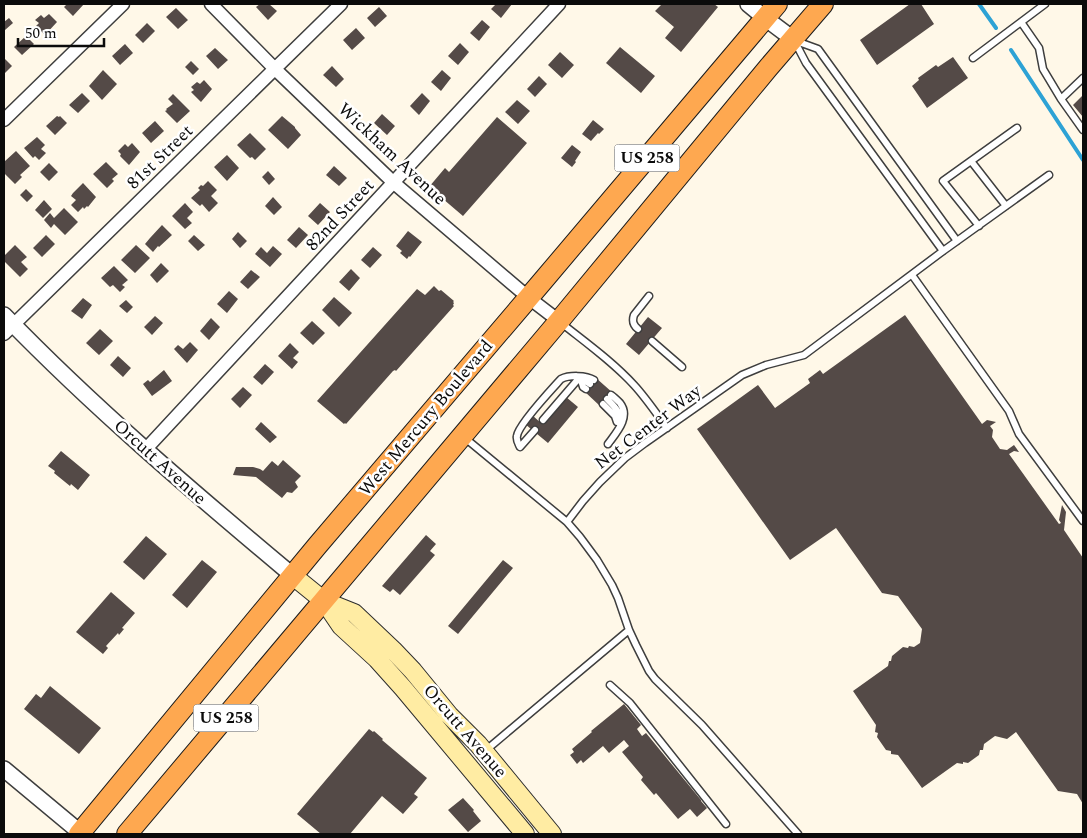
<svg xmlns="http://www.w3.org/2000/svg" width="1087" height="838" font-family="Spectral,serif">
	<rect width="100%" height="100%" fill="#fff8e8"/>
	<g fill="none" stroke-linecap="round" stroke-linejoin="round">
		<path stroke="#2da2d5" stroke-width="4" d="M979 4 996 28
			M1011 50 1083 160"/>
	</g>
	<path fill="#544a47" d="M67 4H84L73 16 64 7Z
		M260 4H269L277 11 268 20 256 7Z
		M496 4H512L501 18 491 9Z
		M662 4H691L692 5 693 4H714L718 7 681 52 665 38 674 27 655 11Z
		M910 4H921L934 24 877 65 860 40Z
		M379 7 387 16 375 27 367 18Z
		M176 8 188 20 178 29 166 17Z
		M49 14 57 22 45 35 36 26 39 23 35 20 41 15 44 18Z
		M9 18 13 23 5 30 4 28V22Z
		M482 20 490 27 479 41 470 33Z
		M147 23 155 31 143 43 135 35Z
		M356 28 365 38 352 50 343 40Z
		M26 36 34 44 22 55 14 47Z
		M460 43 469 52 458 65 448 56Z
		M125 44 133 53 120 65 112 56Z
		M620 47 655 76 641 93 606 63Z
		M215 48 228 60 218 69 206 56Z
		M560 52 574 65 562 78 548 65Z
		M953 57 968 78 927 108 912 86 919 80 918 78 936 65 938 67Z
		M4 58 12 66 4 74Z
		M191 61 199 69 193 75 185 67Z
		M332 66 344 79 336 87 323 75Z
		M103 70 117 84 102 100 89 86Z
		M442 70 451 78 441 91 431 82Z
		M539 76 547 84 535 97 527 89Z
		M204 80 212 89 201 102 191 92 194 90 191 87 197 82 200 84Z
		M82 93 90 101 78 113 69 105Z
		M422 93 430 101 419 115 410 106Z
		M173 94 190 111 177 123 165 111 167 110 166 109 173 104 168 99Z
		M1083 95V117L1073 105Z
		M517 100 530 111 518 124 505 112Z
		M382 114 395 126 387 135 374 123Z
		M57 116 59 117 60 116 67 123 55 135 46 126Z
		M282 116 295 127V128L301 135 288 149 268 130Z
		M497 117 527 143 463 216 429 187 445 168 449 172Z
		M593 120 604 129 599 134 598 133 591 141 582 134Z
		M155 121 164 131 151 143 142 133Z
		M250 133 266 149 255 160 252 157 250 158 237 145Z
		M37 137 45 145 41 149 46 153 39 160 35 156 33 158 24 148Z
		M132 143 140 152 129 165 120 156 121 154 118 151 125 144 128 147Z
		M572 145 581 152 575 161 576 162 572 167 561 158Z
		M16 151 30 166 20 175 22 177 15 184 4 173V162Z
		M227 155 239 168 227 181 214 167Z
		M106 162 118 174 112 179 114 181 107 188 93 174Z
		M49 163 58 172 49 181 40 172Z
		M334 166 347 178 339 186 326 175Z
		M268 171 275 179 269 185 262 177Z
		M208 181 217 190 211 196 218 203 209 212 202 204 200 206 191 198 200 190 198 188 201 185 203 186Z
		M83 183 96 197 88 207 87 206 84 209 83 207 78 212 71 205 76 200 71 196 73 193Z
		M26 189 33 196 27 202 20 195Z
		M273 197 282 207 274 215 265 206Z
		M44 200 52 209 43 218 35 210Z
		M185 203 193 212 187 218 192 223 185 229 172 216Z
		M320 203 330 212 318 225 308 216Z
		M64 208 78 222 65 235 54 224 51 228 44 220 50 213 54 218Z
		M162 225 172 235 159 247 158 246 153 252 145 244 150 238Z
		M299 227 308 235 296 248 287 240Z
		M408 231 422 242 410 257 409 256 407 259 400 253 402 251 396 246Z
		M238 232 247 241 240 248 232 239Z
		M46 235 55 244 42 257 33 248Z
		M194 235 205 245 198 251 188 241Z
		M15 245 27 257 21 262 28 269 20 277 4 261V256Z
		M136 245 150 258 135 273 121 260Z
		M273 246 282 254 270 267 255 254 261 247 267 253Z
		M373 247 382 255 370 268 361 260Z
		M161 263 169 271 157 283 150 275Z
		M114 266 128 280 122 285 125 287 120 292 113 285 110 287 101 278Z
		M351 269 360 278 349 291 339 282Z
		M251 270 260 277 248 289 240 282Z
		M434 286 439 291 441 290 454 301 453 302 454 303 453 305 454 306 396 371 395 370 393 371 346 424 345 423 344 424 317 401 417 289 425 295Z
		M229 291 238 299 227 313 217 304Z
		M334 297 352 313 339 327 322 310Z
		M83 298 92 305 82 319 71 311Z
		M126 300 133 307 127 313 119 306Z
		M905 315 982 424 987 420 996 422 990 426 993 430 992 437 1000 449 1007 450 1014 445 1019 452 1014 451 1009 454 1059 524 1061 523 1059 520 1062 505 1066 512 1064 530 1083 558V804L1077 794 1058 791 1016 732 1007 739 995 736 984 744 983 750H980L979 755 968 763 963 762V764L957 763 922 788 898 755 891 754V751L886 750 877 737 878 733 875 732 876 725 853 691 888 666 889 661H891L892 656 903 647 908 648 909 646 914 647 920 643 922 629 898 596 882 593 836 528 790 560 697 429 758 385 775 408 810 383 808 379 820 370 823 374Z
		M155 316 163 323 152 335 144 327Z
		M648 317 662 328 639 355 626 344Z
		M211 318 220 327 209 340 200 331Z
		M312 321 325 333 313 345 300 333Z
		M100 329 113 341 99 355 86 343Z
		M190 342 198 350 187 363 174 349 178 345 183 349Z
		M290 343 299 352 293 358 298 362 292 369 278 356Z
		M118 356 131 368 123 377 110 365Z
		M265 364 274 372 262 385 253 377Z
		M164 370 172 381 152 396 143 384 148 380 150 382Z
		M596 378 613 393 600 406 584 391Z
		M243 387 252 395 240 408 231 399Z
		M566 397 578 407 548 443 525 424 532 415 542 424Z
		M261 422 277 437 270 443 255 429Z
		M61 451 90 475 78 490 71 484 70 486 54 473 55 471 48 466Z
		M283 460 301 476 295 482 298 487 292 493 287 492 282 498 256 477 233 475 236 467H253L260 469 263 471 272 461 278 466Z
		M426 535 436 544 430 551 435 555 400 595 393 589 390 592 382 586Z
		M146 536 167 554 144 580 123 562Z
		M202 560 217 572 187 608 172 595Z
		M503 560 513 568 458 634 448 626Z
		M111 592 135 613 122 628 124 629 119 635 118 633 106 646 108 648 103 654 76 632Z
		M50 686 101 728 79 754 24 709 36 694 41 698Z
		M624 704 641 725 637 729 642 736 646 733 701 800V801L707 808 697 817 690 809 678 819 656 793 654 795 641 780 643 777 622 752 629 746 624 740 609 753 603 746 583 763 581 760 577 764 570 755 574 752 572 749 592 732 591 731Z
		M369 729 373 732 374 731 383 739 382 740 427 778 414 794 418 797 403 814 382 796 350 834H321L297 814Z
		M463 798 474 810 473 811 481 821 468 832 448 810Z"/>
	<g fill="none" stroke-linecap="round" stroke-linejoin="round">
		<g stroke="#3e3e3e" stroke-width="9">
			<path id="service" d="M1021 22 1039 48 1043 69 1061 99
				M796 41 818 49 957 241
				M795 42 806 63 943 251
				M973 58 1045 4
				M1083 78 1061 99 1083 130
				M971 161 1006 206
				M979 226 943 181 1017 128
				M912 275 1009 411 1019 434 1083 521
				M560 322C585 342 612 361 634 385 646 398 656 413 667 428
				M638 329C633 325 632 321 634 315L649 296
				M652 341 682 367
				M580 377 583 387 586 389
				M581 378 590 384
				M607 399C615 407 621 412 620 424
				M603 404 615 416 617 422
				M543 420 580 377
				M535 430 520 447C518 443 516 440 517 436 518 425 552 389 561 379 569 375 586 375 594 380
				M465 438 567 522 580 537 597 560 612 585 618 598 629 630 636 645 649 671 655 679 702 725 798 834
				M608 444C616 433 631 417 620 403 617 400 614 397 611 395
				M567 522 583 501 600 482 625 458 645 443 742 375 766 365 804 355 943 251 1049 175
				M610 685 630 703 726 824
				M485 751 629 630"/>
		</g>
		<g stroke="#3e3e3e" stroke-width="15">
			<path id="minor" d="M211 4 275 69 394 183 529 298 559 321
				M4 120 123 4
				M4 334 341 4
				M145 450 559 4"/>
		</g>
		<g stroke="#3e3e3e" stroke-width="18">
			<path id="tertiary" d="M748 4 765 18 793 39
				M4 315C94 408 193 492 292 575
				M4 769 82 834"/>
		</g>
		<g stroke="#2d2d2d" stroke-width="20">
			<path id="secondary" d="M292 575 324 601 354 613 393 650 413 671 449 715 478 744 552 834
				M324 601 341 626 377 659 403 688 525 834"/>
		</g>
		<g stroke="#1c1c1c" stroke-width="22">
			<path id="trunk" d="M79 834 317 546 541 283 777 4
				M127 834 559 321 768 68 823 4"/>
		</g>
		<use href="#service" stroke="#fff" stroke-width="6"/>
		<use href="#minor" stroke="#fff" stroke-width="12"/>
		<use href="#tertiary" stroke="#fff" stroke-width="15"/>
		<use href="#secondary" stroke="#ffeca3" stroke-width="18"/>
		<use href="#trunk" stroke="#fea850" stroke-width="20"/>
	</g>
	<g text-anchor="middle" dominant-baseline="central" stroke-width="5" stroke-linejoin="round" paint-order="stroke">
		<g fill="#fff" stroke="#545454" stroke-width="1">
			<rect x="614.5" y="144.5" width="65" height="27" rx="4"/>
			<rect x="193.5" y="704.5" width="65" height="27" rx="4"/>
		</g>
		<g font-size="16" font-weight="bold" fill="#0b0b0b">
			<text x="647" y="158">US 258</text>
			<text x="226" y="718">US 258</text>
		</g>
		<g font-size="18" fill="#0b0b0b" stroke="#fff">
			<text transform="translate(392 154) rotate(43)">Wickham Avenue</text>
			<text transform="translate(160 157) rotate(-44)">81st Street</text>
			<text transform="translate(340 215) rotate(-47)">82nd Street</text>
			<text transform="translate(426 418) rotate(-50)">West Mercury Boulevard</text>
			<text transform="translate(648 427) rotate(-37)">Net Center Way</text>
			<text transform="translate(160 462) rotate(42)">Orcutt Avenue</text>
			<text transform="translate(465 731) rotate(49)">Orcutt Avenue</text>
		</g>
	</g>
	<rect width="1087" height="838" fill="none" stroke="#0b0b0b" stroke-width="10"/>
	<path d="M18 38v8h86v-8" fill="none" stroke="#0b0b0b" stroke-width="2.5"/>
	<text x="25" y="38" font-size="15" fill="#0b0b0b" stroke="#ffffff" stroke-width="4" paint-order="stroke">50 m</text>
</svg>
